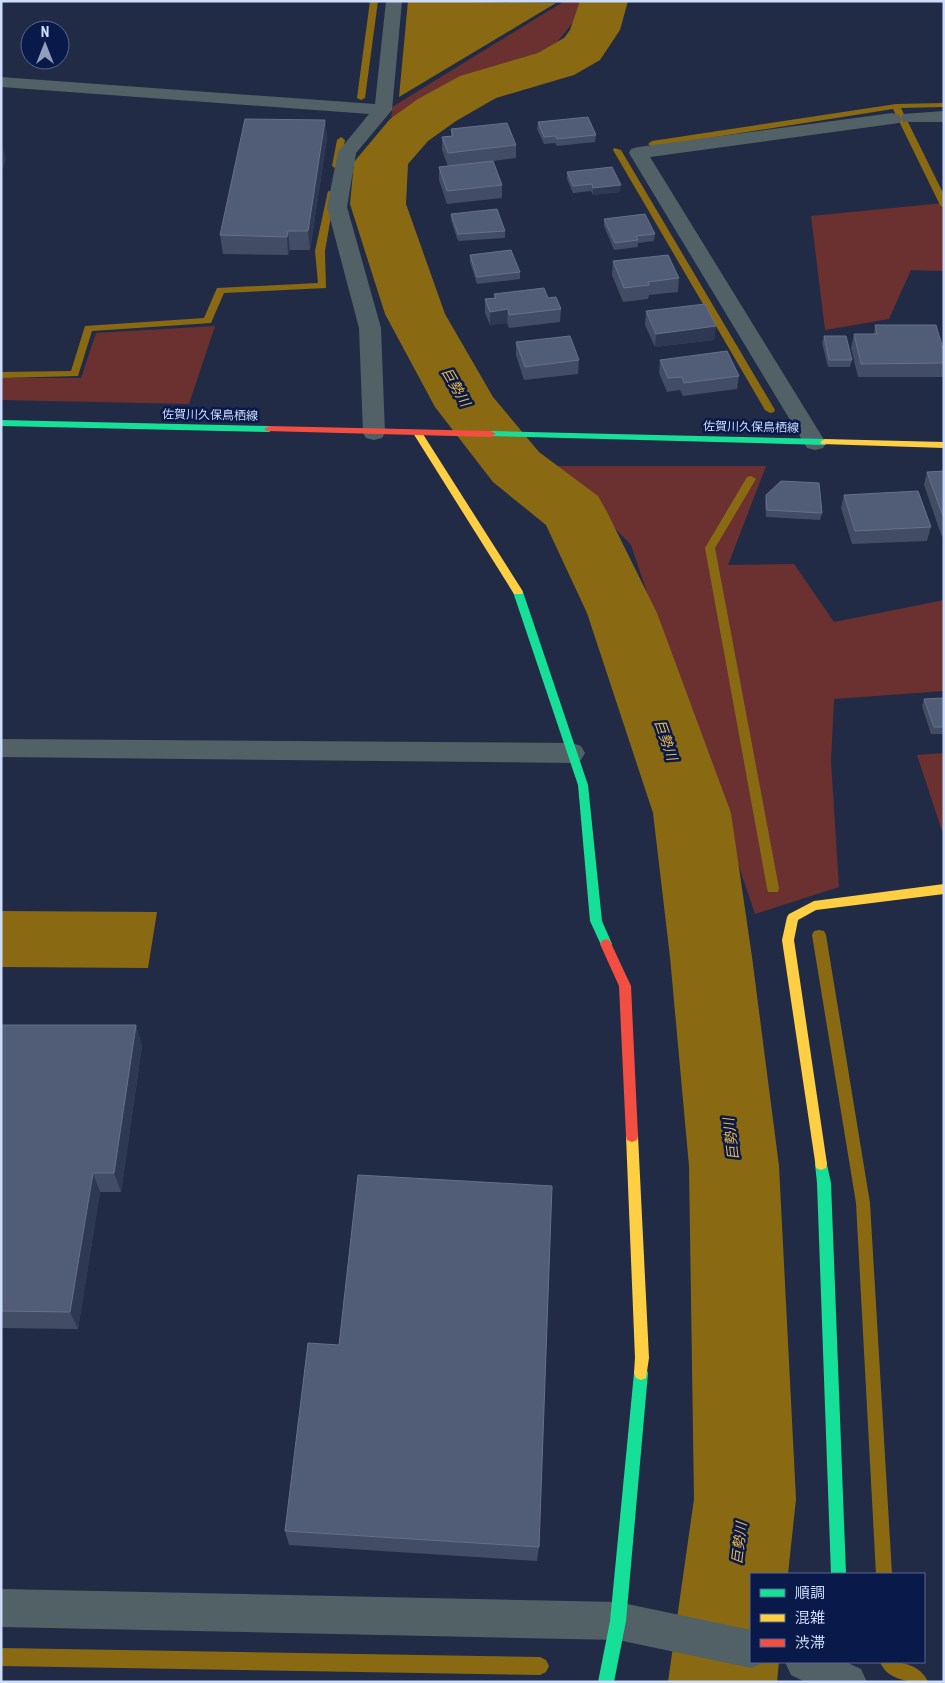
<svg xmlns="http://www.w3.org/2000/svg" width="945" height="1683" font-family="'Roboto Condensed','Noto Sans JP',sans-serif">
	<rect width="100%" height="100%" fill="#212b45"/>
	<path fill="#6b3131" d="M546 1H590L554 46 477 81 391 129 392 107 563 2Z
		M944 203V271L911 270 889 319 825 330 811 216Z
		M215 326 189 404 1 400V378H81L96 333Z
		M555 466H766L728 565 794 564 834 622 944 600V691L834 699 831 761 839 887 755 914 631 545Z
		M944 753V837L917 755Z"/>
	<path fill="#896a13" d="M408 1 556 3 399 97Z
		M1 911 157 912 148 968 1 967Z"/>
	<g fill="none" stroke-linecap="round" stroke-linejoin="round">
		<path fill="#896a13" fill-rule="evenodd" d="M370 1H378L365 98 361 100 357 98Z
			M944 103V107L901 108 944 195V208L940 205 893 109 652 147 648 144 652 141 896 104Z
			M341 137 345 140 340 166 336 169 332 166 337 140Z
			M614 148 621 150 775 410 774 412 770 413 765 410 613 150Z
			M328 191 335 193 325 251 326 288 224 293 211 323 92 331 78 376 1 378V372L71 371 85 326 204 318 217 288 318 283 315 251Z
			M751 476 756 479 715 548 779 888 778 892H768L767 888 705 548 747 477Z
			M819 930 824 931 826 935 870 1203 892 1574H876L856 1203 812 935 814 931Z
			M1 1648 540 1657 546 1660 549 1666 546 1672 540 1675 1 1666Z
			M880 1662C897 1661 920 1663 928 1682 910 1682 888 1681 880 1662Z"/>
		<path fill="#896a13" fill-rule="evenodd" d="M580 1H628L620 30 600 60 574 75 496 98 456 121 428 141 408 164 406 204 445 314 493 397 539 452 598 496 607 512 657 613 731 813 752 957 779 1166 796 1499 788 1574H751V1662H779L777 1682H668L694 1499 689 1166 670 957 653 813 587 613 546 525 493 482 435 407 385 314 350 204 354 162 390 119 418 99 460 76 538 53 564 38 570 30Z"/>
		<path fill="#526166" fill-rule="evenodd" d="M1 739 572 743 581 746 585 753 581 760 572 763 1 757Z"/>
		<path fill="#526166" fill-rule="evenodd" d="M386 1H402L392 110 356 153 347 207 381 328 385 433 382 438 374 440 366 438 363 433 359 328 327 207 338 152 369 114 1 87V77L375 104Z
			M944 111V122H903L901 118 903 114Z
			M892 113 899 115 901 119 899 123 650 157 826 443 823 448 815 450 807 448 804 443 629 153 631 149 638 147Z
			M1 1589 618 1602 751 1630V1662H765L751 1668 618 1640 1 1627Z
			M785 1662H846L861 1669 867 1682H805L791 1675Z"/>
		<path fill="#16e098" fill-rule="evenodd" d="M1 420 269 426 274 429 269 432 1 426Z
			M491 431 825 439 830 442 825 445 488 436V432Z
			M518 589 523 592 588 785 602 921 612 944 610 947 606 949 602 947 590 921 578 785 513 592Z
			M821 1158 826 1160 831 1183 846 1574H831L817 1183 815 1164 816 1160Z
			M641 1366 646 1368 648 1373 626 1621 614 1682H598L610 1621 634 1373 636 1368Z"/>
		<path fill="#ffcf43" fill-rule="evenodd" d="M418 430 421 431 522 590 523 592 522 594H514L413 433Z
			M825 439 944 442V448L822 444 820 442Z
			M944 884V894L816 910 798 920 794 940 827 1164 826 1168 821 1170 816 1168 782 940 787 917 789 914 814 901Z
			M632 1130 637 1132 638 1136 649 1358 646 1378 641 1380 636 1378 634 1373 635 1358 626 1136 627 1132Z"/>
		<path fill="#f24e42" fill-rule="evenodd" d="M269 426 491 431 496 434 491 437 266 431 264 429Z
			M606 939 610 941 631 986 638 1136 637 1140 632 1142 627 1140 626 1136 619 986 600 944 602 941Z"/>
	</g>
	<path fill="#424c65" d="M325 120 327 138 310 250H290L288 255 223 254 220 235Z
		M538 122 596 135 595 142 557 146 555 143 544 144 537 129Z
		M451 129 516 145V158L493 161 502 185V198L447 204 439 180V167L448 166 442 150V137L451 136Z
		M567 172 620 192 593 195 591 191 573 193 567 179Z
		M451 214 505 231V238L458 241 451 220Z
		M604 219 655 234 654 241 638 243V247L614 250 604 226Z
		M470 255 520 272V279L477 284 470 262Z
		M613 261 679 278 678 292 649 295 648 299 623 302 612 275Z
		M494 294 548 298 561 309 560 322 509 328 507 323 490 325 485 313V299L494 298Z
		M646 311 716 326 714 340 655 347 645 325Z
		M875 325 944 352 943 377H858L851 348 854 334H874Z
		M824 336 852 360 850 367H828L822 343Z
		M516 342 579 360 578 374 524 380 516 355Z
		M660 360 739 376 737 389 683 396 680 390 667 392 659 373Z
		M944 471V537H942L924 485 927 472Z
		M766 495 822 513 820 520 766 517 765 502Z
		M844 495 931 527 927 541 852 544 841 508Z
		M944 698V734H931L922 706 924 699Z
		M1 1025H136L142 1046 121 1192H100L78 1329 1 1328Z
		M285 1531 539 1547 537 1561 289 1545Z"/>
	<path fill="#2e3852" d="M325 120 327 138 310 250 308 231Z
		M1 138 6 160 1 175Z
		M621 185 620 192 593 195V188Z
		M288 231 290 250 288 255 287 237Z
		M508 309 507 323 490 325V312Z
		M716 326 714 340 655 347 656 334Z
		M136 1025 142 1046 121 1192 114 1173Z
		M93 1173 100 1192 78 1329 70 1312Z"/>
	<path fill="#515c76" stroke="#65708b" d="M588 117 596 135 557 139 555 136 544 137 538 122Z
		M245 119 325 120 308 231H288L287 237 220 235Z
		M507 123 516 145 448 153 442 137 453 136 451 129Z
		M493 161 502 185 447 191 439 167Z
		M612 167 621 185 593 188 592 184 573 186 567 172Z
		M497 209 505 231 458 234 451 214Z
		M645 214 655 234 636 236 638 240 615 243 604 219Z
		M511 250 520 272 477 277 470 255Z
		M668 255 679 278 648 282 649 285 624 288 613 261Z
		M544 288 548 298 556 297 561 309 509 315 508 309 490 312 485 299 496 298 494 294Z
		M705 304 716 326 656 334 646 311Z
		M875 325H936L944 352V363L861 364 854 334H877Z
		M570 336 579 360 525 367 516 342Z
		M824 336H846L852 360H829Z
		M727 351 739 376 684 383 682 377 668 378 660 360Z
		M944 471V519L927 472Z
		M781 481 819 483 822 513 767 510 766 495Z
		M918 491 931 527 855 531 844 495Z
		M944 698V727H934L924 699Z
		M1 1025H136L114 1173H93L70 1312 1 1311Z
		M358 1175 552 1186 539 1547 285 1531 308 1343 339 1345Z"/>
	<g text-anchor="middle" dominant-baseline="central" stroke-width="5" stroke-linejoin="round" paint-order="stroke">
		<g font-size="12" fill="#cfddfc" stroke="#091949">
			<text transform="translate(210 415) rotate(1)">佐賀川久保鳥栖線</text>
			<text transform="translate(751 427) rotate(1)">佐賀川久保鳥栖線</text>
		</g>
		<g font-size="14" font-style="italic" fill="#ecbb46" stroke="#091949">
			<text transform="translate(456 387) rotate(60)">巨勢川</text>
			<text transform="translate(666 740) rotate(71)">巨勢川</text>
			<text transform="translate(731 1139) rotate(-97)">巨勢川</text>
			<text transform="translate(739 1543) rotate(-83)">巨勢川</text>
		</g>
	</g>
	<rect width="945" height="1683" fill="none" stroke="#cfddfc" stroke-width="5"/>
	<rect x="750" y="1573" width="175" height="90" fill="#091949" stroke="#586791"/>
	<rect x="760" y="1589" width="25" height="8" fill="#16e098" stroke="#586791"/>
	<text x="795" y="1598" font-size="15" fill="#cfddfc">順調</text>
	<rect x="760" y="1614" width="25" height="8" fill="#ffcf43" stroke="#586791"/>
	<text x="795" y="1623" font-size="15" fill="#cfddfc">混雑</text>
	<rect x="760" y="1639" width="25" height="8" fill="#f24e42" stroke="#586791"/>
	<text x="795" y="1648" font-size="15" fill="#cfddfc">渋滞</text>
	<g transform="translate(45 45)"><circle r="24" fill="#091949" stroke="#586791"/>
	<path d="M0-4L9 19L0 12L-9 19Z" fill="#929fbc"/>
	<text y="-8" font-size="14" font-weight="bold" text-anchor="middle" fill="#cfddfc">N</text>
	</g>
</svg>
